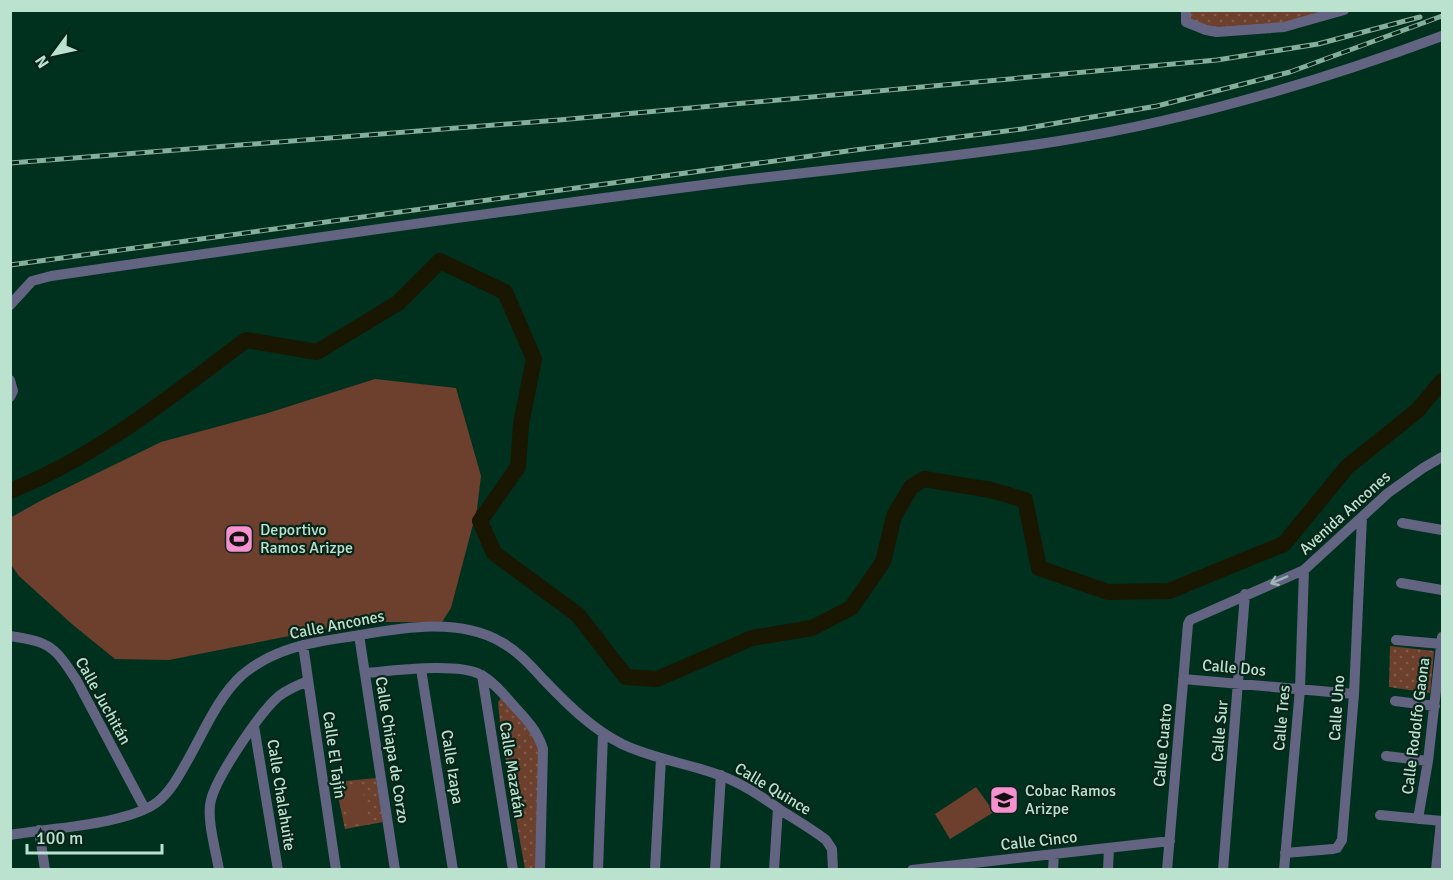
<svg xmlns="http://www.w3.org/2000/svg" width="1453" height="880" font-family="Signika,sans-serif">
	<defs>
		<pattern id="park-dots" width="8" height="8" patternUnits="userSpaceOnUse" patternTransform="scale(1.5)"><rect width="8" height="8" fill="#6c402d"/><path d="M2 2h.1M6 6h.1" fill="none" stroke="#7f5b4a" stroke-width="1.8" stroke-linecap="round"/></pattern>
	</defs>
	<rect width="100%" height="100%" fill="#00311f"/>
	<path fill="url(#park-dots)" d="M1188 11H1340L1292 24 1217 30 1188 20Z
		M1390 646 1434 651 1430 693 1389 687Z
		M502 697 540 745 538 869H525L501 734 498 702Z
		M376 778 383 822 345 829 335 782Z"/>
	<path fill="#6c402d" d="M375 379 456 388 481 476 477 509 451 608 442 622H360L169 660 115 659 73 625 19 576 11 565 10 518 40 501 161 442 268 413Z
		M362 785 367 820 349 823 341 788Z
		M976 787 994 812 950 839 935 814Z"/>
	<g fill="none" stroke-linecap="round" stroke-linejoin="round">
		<path stroke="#191602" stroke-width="16" d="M10 491C98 456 171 396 246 340L317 352 398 303 440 261 505 292 534 359 521 424 518 467 480 521 494 553 578 615 626 677 657 679 752 638 812 628 851 608 883 562 894 516 911 487 924 479 991 490 1025 500 1039 568 1108 592 1169 591 1284 544 1347 467 1418 410 1442 381"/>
		<path stroke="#636481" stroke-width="10" d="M1186 10V22L1206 30 1217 32 1284 27 1344 10
			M10 305 32 281 51 276C278 243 506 210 734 181 842 168 951 158 1059 141 1190 120 1318 82 1442 36
			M10 380 13 391 10 397
			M1402 523 1442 530
			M1401 583 1442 590
			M359 635 395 870
			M10 636C51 642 55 647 77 681L145 809
			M1396 640 1442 644
			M303 645 336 870
			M421 669 453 870
			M365 673C392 671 459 662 481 675 494 682 505 696 515 707 527 720 538 732 543 749L540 870
			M482 675 513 870
			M1183 679 1354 694
			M1395 701 1435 706
			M254 726 278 870
			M1386 756 1428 761
			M1380 815 1442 821
			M1418 819 1428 761 1442 637
			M39 830 45 870
			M10 835C49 828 125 825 156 803 171 792 181 772 190 756 205 729 219 696 242 675 253 666 266 658 279 653 303 643 329 640 354 636 401 628 458 617 501 642 518 651 531 666 544 680 567 704 592 729 622 744 653 759 687 763 719 775 742 783 762 797 782 811 796 820 812 829 826 840L832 849 833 870
			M1285 853 1333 849 1337 848 1342 840 1354 694 1362 517
			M219 870C216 851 206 818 211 800 217 776 260 712 279 696 288 689 298 685 308 681
			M598 870 603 734
			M655 870 661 758
			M715 870 721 775
			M774 870 778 808
			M912 870 1170 841
			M1053 870 1054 854
			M1108 870 1109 848
			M1167 870 1188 624 1190 620 1304 570 1388 493 1423 468 1442 457
			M1223 870 1245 594
			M1284 870 1300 689 1304 570
			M1436 870 1441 821"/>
		<g stroke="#84af9b" stroke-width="5">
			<path id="rail" d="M10 163 559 120 1217 60 1318 44 1420 17
				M10 265 855 150 1022 129 1157 106 1290 72 1442 16"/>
		</g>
		<use href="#rail" stroke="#092419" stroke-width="3" stroke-dasharray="9" stroke-linecap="butt"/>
	</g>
	<defs><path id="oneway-shaft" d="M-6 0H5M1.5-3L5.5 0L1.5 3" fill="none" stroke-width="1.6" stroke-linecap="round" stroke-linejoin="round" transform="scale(1.5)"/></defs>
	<use stroke="#9cb6b3" href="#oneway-shaft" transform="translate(1279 580) rotate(157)"/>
	<defs>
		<g id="stadium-square" transform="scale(1.5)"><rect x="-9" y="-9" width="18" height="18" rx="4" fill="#f690cf" stroke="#092419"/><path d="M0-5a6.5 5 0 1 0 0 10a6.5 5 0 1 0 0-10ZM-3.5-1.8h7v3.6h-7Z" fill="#111"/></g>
		<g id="school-square" transform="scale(1.5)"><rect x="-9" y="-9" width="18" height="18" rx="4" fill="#f690cf" stroke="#092419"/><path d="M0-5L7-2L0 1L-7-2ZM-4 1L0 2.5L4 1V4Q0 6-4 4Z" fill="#111"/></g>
	</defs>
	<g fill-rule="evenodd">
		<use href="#stadium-square" x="239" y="539"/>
		<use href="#school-square" x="1004" y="800"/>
	</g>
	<g text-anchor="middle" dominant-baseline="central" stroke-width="4.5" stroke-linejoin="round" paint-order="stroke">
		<g font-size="16" fill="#bae2ce" stroke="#092419">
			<text transform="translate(1345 513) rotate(-42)">Avenida Ancones</text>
			<text transform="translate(337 625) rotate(-11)">Calle Ancones</text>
			<text transform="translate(1234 668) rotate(5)">Calle Dos</text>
			<text transform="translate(103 701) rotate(61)">Calle Juchitán</text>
			<text transform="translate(1337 708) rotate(-86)">Calle Uno</text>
			<text transform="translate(1282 718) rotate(-85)">Calle Tres</text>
			<text transform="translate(1416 726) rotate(-83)">Calle Rodolfo Gaona</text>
			<text transform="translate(1220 731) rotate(-85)">Calle Sur</text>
			<text transform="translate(1163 745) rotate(-85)">Calle Cuatro</text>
			<text transform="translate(392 750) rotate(81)">Calle Chiapa de Corzo</text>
			<text transform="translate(334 755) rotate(82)">Calle El Tajín</text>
			<text transform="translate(452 767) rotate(81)">Calle Izapa</text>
			<text transform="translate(512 770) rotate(81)">Calle Mazatán</text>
			<text transform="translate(773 789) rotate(31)">Calle Quince</text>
			<text transform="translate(281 795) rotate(81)">Calle Chalahuite</text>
			<text transform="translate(1039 841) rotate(-6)">Calle Cinco</text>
		</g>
		<g font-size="16" fill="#bae2ce" stroke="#092419" text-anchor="start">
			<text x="260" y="530">Deportivo<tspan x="260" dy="18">Ramos Arizpe</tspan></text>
			<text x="1025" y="791">Cobac Ramos<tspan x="1025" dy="18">Arizpe</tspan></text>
		</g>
	</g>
	<rect width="1453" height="880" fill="none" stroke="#bae2ce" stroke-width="24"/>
	<g transform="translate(54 54) rotate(237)" stroke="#092419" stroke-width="4.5" paint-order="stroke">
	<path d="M0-4.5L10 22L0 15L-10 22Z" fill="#bae2ce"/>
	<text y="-9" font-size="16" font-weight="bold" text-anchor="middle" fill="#bae2ce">N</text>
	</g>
	<path d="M27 844v9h135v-9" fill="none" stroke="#bae2ce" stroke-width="3"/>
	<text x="36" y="844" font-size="18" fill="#bae2ce" stroke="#092419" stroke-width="4.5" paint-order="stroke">100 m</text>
</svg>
